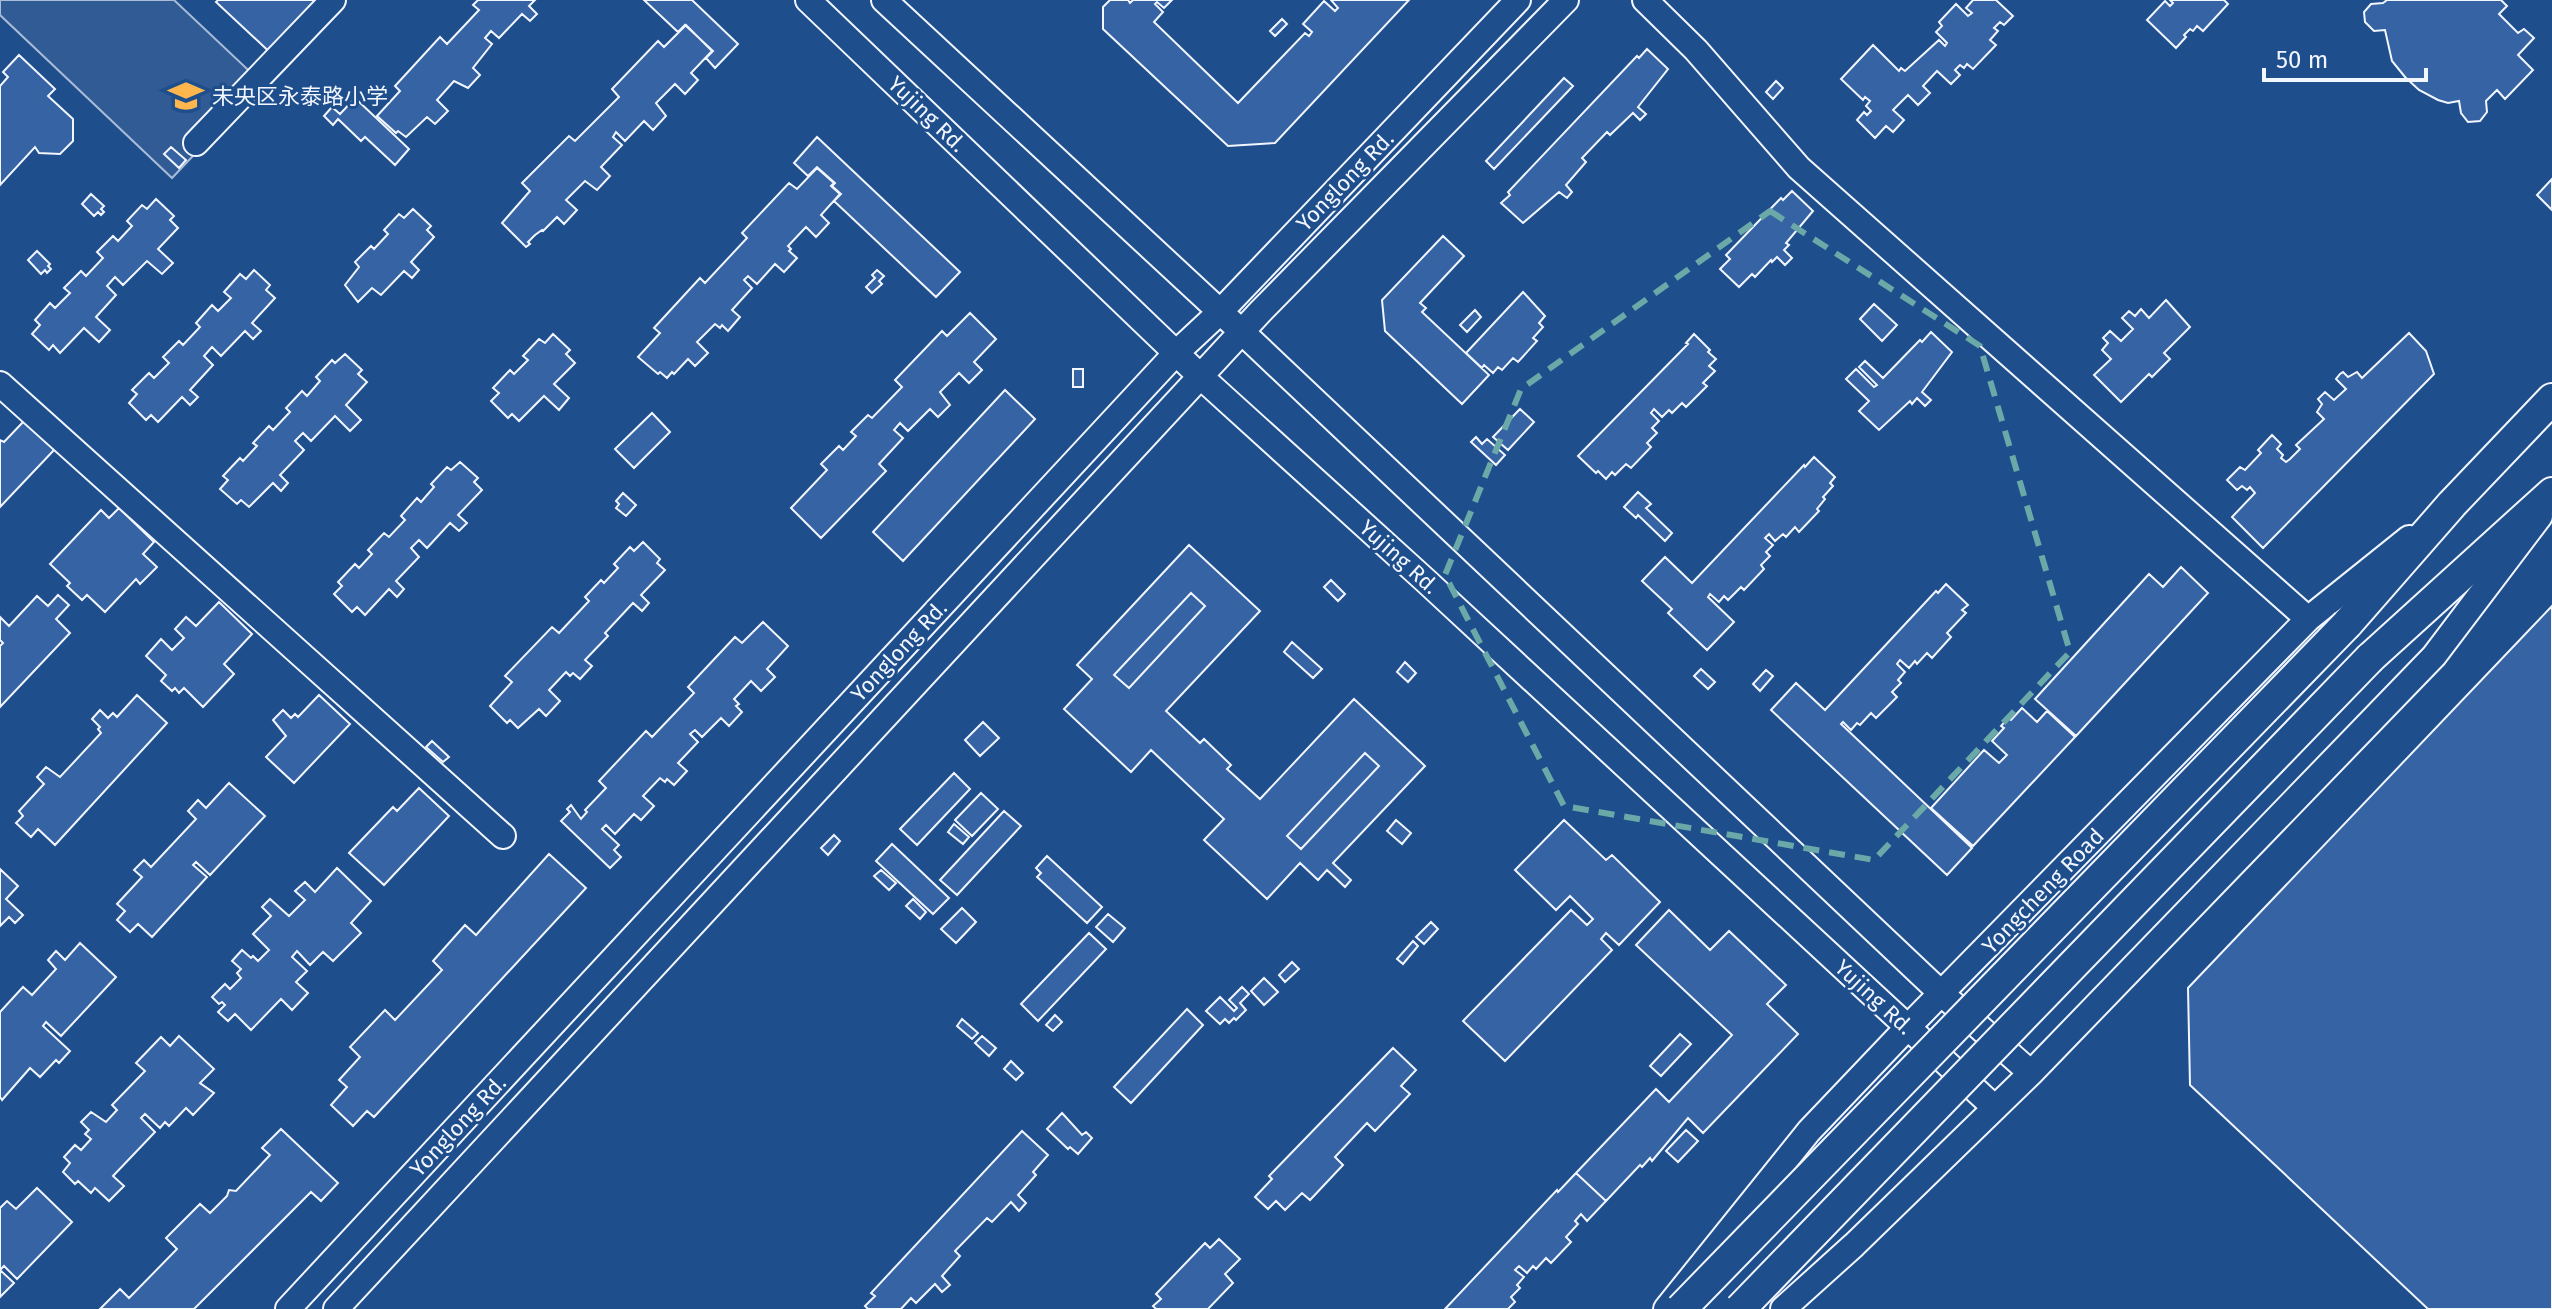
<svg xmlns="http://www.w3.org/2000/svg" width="2552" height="1309" font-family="'Fira Sans','Noto Sans SC',sans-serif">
	<rect width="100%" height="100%" fill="#1f4e8c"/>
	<path fill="#305b95" stroke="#a8bbd7" stroke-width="2" d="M0 0H174L262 83 172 178 0 15Z"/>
	<path fill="#3563a3" stroke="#f2f6ff" stroke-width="2" fill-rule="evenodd" d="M218 0H330L276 58 216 2Z
		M478 0H535L529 6 537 14 530 21 522 14 499 38 491 31 485 38 492 44 473 68 480 75 468 88 454 81 437 100 448 111 435 124 427 117 406 137 398 131 396 133 377 116 400 91 395 86 440 37 447 44 479 10 473 5Z
		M644 0H692L738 44 715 68 706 58 713 51 685 25 678 32Z
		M1110 0H1128L1130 3 1133 0H1172L1164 8 1157 2 1155 4 1163 12 1154 22 1238 103 1305 33 1309 36 1312 32 1303 24 1324 1 1335 11 1338 8 1331 0H1409L1275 143 1228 146 1103 29V7Z
		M1973 0H1996L2013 16 2004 25 2000 22 1994 28 1998 31 1990 40 1996 45 1973 69 1967 64 1964 68 1960 65 1955 70 1960 75 1951 84 1937 71 1923 86 1930 93 1918 105 1908 95 1893 110 1904 120 1893 132 1886 126 1875 138 1857 120 1864 112 1867 115 1871 111 1866 106 1870 101 1865 97 1863 100 1841 79 1873 45 1899 71 1901 68 1905 71 1939 40 1945 46 1947 43 1936 32 1942 26 1939 22 1956 4 1968 16 1972 13 1966 8Z
		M2170 0H2224L2228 4 2203 31 2197 26 2193 31 2190 29 2184 35 2186 37 2176 48 2147 20 2165 1 2170 6 2173 3Z
		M2387 0H2501L2507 6 2499 14 2518 33 2524 29 2534 38 2518 55 2533 70 2505 99 2497 90 2486 101 2487 112 2480 121 2468 122 2461 113 2459 101 2448 103 2438 100 2419 90 2405 77 2392 61 2385 30 2374 31 2365 22 2364 12 2371 4 2383 3Z
		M1282 19 1287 24 1275 36 1270 31Z
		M686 25 712 51 691 73 698 80 685 94 675 84 656 103 666 116 653 130 644 121 625 141 616 132 613 137 622 145 601 167 610 176 597 190 585 181 566 200 577 210 564 224 557 217 543 231 542 230 535 235 528 242 530 244 526 247 502 223 530 191 522 183 569 136 575 141 619 97 612 89 658 41 664 47Z
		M1647 49 1668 69 1638 107 1646 114 1640 120 1633 113 1610 135 1607 132 1582 158 1586 162 1566 185 1572 192 1567 198 1559 192 1523 223 1501 203 1510 195 1508 192 1637 56 1639 58Z
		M19 55 55 89 48 96 73 119V141L60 154 39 153 35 147 0 185V86L8 77 3 72Z
		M1564 78 1573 86 1494 169 1486 161Z
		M1776 81 1783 88 1773 99 1766 92Z
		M355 98 409 149 395 165 365 137 361 141 338 119 333 125 324 116 332 107 340 114Z
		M817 137 960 272 936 297 834 201 841 194 832 186 835 183 817 167 808 176 794 163Z
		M171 147 186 160 179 168 164 154Z
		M817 168 834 183 831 186 840 194 821 215 829 223 816 237 806 227 788 246 791 249 789 251 797 258 784 272 775 264 757 284 748 276 744 280 752 288 732 310 740 317 728 331 722 325 720 328 715 324 697 342 708 353 695 366 688 359 674 374 672 372 667 378 660 372 658 374 638 357 660 333 654 328 700 278 705 283 747 238 742 233 789 183 797 189Z
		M2552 179V210L2537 195Z
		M1792 191 1813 211 1786 243 1789 245 1784 250 1792 258 1785 265 1777 257 1772 262 1771 260 1755 277 1752 274 1739 287 1720 269 1730 259 1726 255 1781 198 1783 200Z
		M91 194 104 206 101 209 104 212 101 215 98 212 94 216 82 204Z
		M156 199 174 216 170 220 178 228 158 249 173 263 162 274 147 261 123 285 115 277 107 286 116 295 96 317 110 330 99 342 84 328 60 353 53 345 49 350 32 334 40 325 35 320 50 303 55 308 70 293 64 288 81 271 86 276 103 258 97 252 113 236 118 241 132 226 127 221 142 205 147 209Z
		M413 209 431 226 427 230 434 237 411 262 419 270 412 278 404 271 381 295 372 288 358 302 345 285 359 267 355 262 371 246 374 249 388 234 384 230 399 214 404 218Z
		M1443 236 1464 256 1420 303 1426 308 1422 312 1489 375 1462 404 1385 331 1382 300Z
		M37 251 50 264 48 266 51 269 47 273 45 270 41 274 28 260Z
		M254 270 270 285 266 290 275 298 252 323 261 331 253 339 245 331 221 356 212 347 204 356 213 365 190 390 198 397 190 405 182 397 158 422 151 415 146 420 129 403 137 394 132 390 149 373 154 378 169 363 163 357 179 341 183 345 200 327 196 323 212 305 218 311 231 298 224 292 240 274 246 279Z
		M877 270 884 276 879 281 882 284 872 293 866 287 875 278 872 275Z
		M1523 292 1545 316 1539 323 1543 327 1533 338 1537 341 1518 362 1513 358 1502 370 1498 367 1493 373 1484 365 1482 368 1466 353Z
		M2166 300 2190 327 2164 353 2170 359 2152 377 2149 374 2121 402 2094 375 2111 359 2102 350 2108 343 2103 338 2110 331 2121 341 2133 329 2122 318 2129 311 2135 316 2141 309 2149 318Z
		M1874 304 1897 325 1882 341 1860 319Z
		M1475 310 1481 317 1467 332 1460 325Z
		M970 313 996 339 974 362 982 370 969 383 959 373 940 392 950 405 938 417 930 409 908 431 900 423 894 430 903 438 879 464 886 471 821 538 791 508 827 470 821 464 839 446 843 450 856 436 851 432 868 415 872 418 902 387 895 380 942 331 947 336Z
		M1931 332 1952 352 1922 392 1931 400 1925 406 1917 398 1912 404 1910 401 1879 430 1859 411 1869 401 1846 379 1856 369 1874 387 1877 385 1859 367 1865 361 1883 378 1920 340 1922 342Z
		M2409 333 2426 351 2434 374 2263 548 2232 517 2255 493 2250 487 2247 490 2242 486 2237 490 2227 480 2240 467 2245 470 2261 453 2258 450 2272 435 2281 444 2277 449 2283 455 2281 458 2286 462 2290 459 2300 449 2296 445 2324 419 2317 412 2322 404 2318 399 2325 392 2334 400 2346 389 2336 379 2340 374 2343 372 2348 377 2357 372 2362 378Z
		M553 334 570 350 566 354 575 363 554 384 569 398 559 410 544 396 519 421 512 414 508 418 491 401 499 393 493 388 510 370 514 374 528 360 523 356 539 339 545 343Z
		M1694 334 1710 350 1708 352 1716 359 1709 366 1715 371 1703 383 1707 386 1686 407 1682 403 1672 413 1669 410 1662 417 1654 409 1651 413 1659 421 1652 428 1657 433 1647 443 1651 447 1631 468 1626 464 1615 475 1612 472 1606 479 1598 471 1596 473 1578 456 1688 344 1686 343Z
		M345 354 362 370 358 374 367 382 346 405 361 420 350 431 335 416 311 441 303 433 295 441 304 450 280 475 288 483 281 491 273 483 249 507 241 500 237 504 220 489 228 480 223 476 240 458 243 461 257 446 253 443 269 426 273 430 290 412 286 408 302 391 307 396 320 381 316 377 332 360 335 363Z
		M1073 369H1083V387H1073Z
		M1005 390 1035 419 903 561 873 532Z
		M1520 409 1534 422 1508 450 1493 437Z
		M652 413 670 432 634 468 615 449Z
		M25 420 55 449 0 507V440L4 442Z
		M1476 437 1482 444 1487 439 1505 455 1496 465 1471 442Z
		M1814 457 1835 477 1830 483 1833 486 1823 497 1825 499 1817 509 1819 511 1799 532 1795 527 1786 537 1783 534 1775 541 1769 534 1765 538 1773 545 1766 552 1770 556 1761 565 1764 569 1744 590 1741 587 1728 600 1724 596 1719 602 1710 594 1708 597 1734 622 1707 650 1668 613 1672 609 1642 581 1665 557 1692 583 1804 465 1805 467Z
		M460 462 478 478 474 482 482 490 458 515 467 523 459 531 450 523 427 548 419 540 411 548 419 557 396 581 404 589 397 597 389 589 365 615 357 607 352 612 334 594 342 586 338 582 355 564 359 568 372 554 368 550 384 533 389 537 405 520 401 516 417 498 421 502 434 487 431 484 447 467 451 470Z
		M1638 492 1651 504 1646 508 1672 533 1665 541 1638 515 1636 518 1624 507Z
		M623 493 636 505 626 516 616 508 619 504 616 501Z
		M119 508 154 542 143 554 157 567 140 584 136 579 105 612 87 595 82 600 67 586 70 583 50 564 101 510 109 518Z
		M643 542 660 559 657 563 665 570 641 595 649 603 642 611 633 603 605 633 608 636 585 660 592 666 580 679 573 673 570 676 566 672 549 690 560 701 546 716 539 709 518 728 510 720 507 723 490 706 512 682 505 676 552 627 559 633 589 601 585 597 601 580 604 583 618 568 614 564 630 547 634 551Z
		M1189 545 1260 611 1166 711 1200 743 1204 739 1231 765 1227 769 1260 799 1354 699 1425 766 1333 863 1351 880 1345 887 1327 870 1318 880 1300 863 1267 899 1204 840 1224 819 1151 750 1131 772 1064 709 1092 679 1077 665ZM1191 593 1205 606 1129 688 1114 675ZM1365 753 1379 766 1301 849 1287 836Z
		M2181 567 2208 593 2076 736 2035 699 2149 574 2163 587Z
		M1331 580 1345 594 1338 601 1324 587Z
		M1946 584 1968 605 1962 610 1966 613 1947 633 1951 637 1932 658 1927 653 1917 664 1915 661 1909 668 1900 660 1897 664 1905 672 1898 680 1901 683 1892 692 1897 697 1876 718 1871 713 1860 725 1857 723 1851 730 1843 722 1841 724 1972 848 1947 875 1771 710 1796 683 1825 710 1936 591 1938 593Z
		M1191 593 1205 606 1129 688 1114 675Z
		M58 595 69 605 56 619 70 633 0 707V646L3 643 0 640V617L9 626 37 596 48 606Z
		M219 602 252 634 224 664 234 674 203 707 184 688 179 693 175 688 172 691 161 681 166 675 146 656 161 639 172 650 184 638 175 629 186 617 196 626Z
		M2552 606V1309H2428L2190 1085 2188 988Z
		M763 622 788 646 767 669 775 677 761 691 751 681 734 699 739 704 736 706 742 712 729 726 721 718 702 737 695 730 690 734 698 742 678 763 687 771 674 785 667 779 665 782 660 778 643 796 654 806 641 820 634 814 615 834 606 825 602 829 619 845 614 850 621 857 610 868 561 821 570 812 567 809 571 805 581 819 587 812 585 810 606 788 599 781 646 731 652 737 694 693 688 687 735 637 742 643Z
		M1292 642 1322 669 1313 678 1284 652Z
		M1405 662 1416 673 1408 682 1397 672Z
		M1701 669 1715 682 1708 689 1694 676Z
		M1766 670 1773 676 1760 691 1753 684Z
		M137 695 167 723 55 845 38 829 31 837 16 823 23 816 19 811 44 784 37 777 46 767 60 777 101 733 98 729 100 727 92 719 100 710 108 718 113 713 117 717Z
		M319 695 350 724 294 783 266 757 286 736 273 720 283 710 291 718 295 714 298 717Z
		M2022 708 2037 722 2047 711 2075 737 1973 846 1931 808 1984 750 1999 763 2007 755 1992 741 2004 728 2001 726 2008 718 2011 720Z
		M983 722 999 738 980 756 965 740Z
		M432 741 449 757 443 762 426 747Z
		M1365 753 1379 766 1301 849 1287 836Z
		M954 773 970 789 917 845 900 829Z
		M229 783 265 816 210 875 196 862 193 865 207 877 152 937 138 924 130 932 117 920 125 911 117 904 142 877 134 870 144 860 151 867 196 819 188 811 198 800 206 808Z
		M419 788 449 816 384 885 349 853 393 807 397 811Z
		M981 793 998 809 972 836 955 820Z
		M1004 811 1021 826 957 895 940 880Z
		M1396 820 1411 833 1402 844 1387 831Z
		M1564 820 1606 860 1612 855 1660 902 1619 945 1606 933 1601 939 1612 950 1505 1061 1463 1021 1571 910 1587 925 1593 919 1570 896 1556 910 1515 870Z
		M954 824 969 837 963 844 948 832Z
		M834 835 840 841 828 855 821 848Z
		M892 844 949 898 933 914 876 861Z
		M549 854 586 888 374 1117 367 1111 353 1126 331 1105 347 1087 339 1080 360 1057 350 1047 385 1010 395 1020 442 970 433 961 465 925 476 935Z
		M1047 856 1102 907 1087 923 1037 877 1041 873 1036 868Z
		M337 868 371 901 351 923 361 933 333 961 323 952 310 965 297 951 292 957 307 971 296 982 308 993 292 1010 281 999 251 1030 235 1014 228 1021 218 1012 225 1005 222 1002 219 1004 212 997 225 984 230 989 241 978 237 973 241 969 232 961 242 950 251 958 253 956 258 961 269 950 253 934 271 916 262 907 270 899 289 916 305 900 295 891 305 882 315 892Z
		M0 869 18 886 6 899 23 915 15 923 9 917 0 926Z
		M881 870 896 883 889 890 874 876Z
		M913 899 926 912 920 919 906 906Z
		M962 908 976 922 956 943 941 929Z
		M1669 910 1710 950 1729 931 1786 985 1767 1004 1798 1034 1703 1133 1688 1118 1652 1161 1650 1158 1642 1167 1640 1165 1606 1201 1576 1173 1656 1089 1669 1102 1732 1035 1636 945Z
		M1108 914 1125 928 1113 942 1096 927Z
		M1431 922 1438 929 1424 944 1416 937Z
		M1089 933 1106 949 1038 1021 1021 1004Z
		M1413 941 1418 946 1403 964 1397 959Z
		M80 943 116 977 61 1036 46 1022 43 1026 70 1051 59 1063 56 1060 40 1077 30 1068 2 1100 0 1097V1012L23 987 32 995 56 969 48 960 56 951 65 960Z
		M1292 962 1299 969 1285 982 1279 975Z
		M1264 978 1278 992 1264 1005 1251 991Z
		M1242 987 1249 994 1240 1003 1246 1010 1236 1020 1234 1018 1229 1023 1225 1019 1220 1024 1206 1011 1220 997 1234 1011 1237 1008 1229 1000Z
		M1187 1009 1203 1025 1131 1103 1114 1087Z
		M1055 1015 1062 1022 1053 1031 1046 1025Z
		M962 1019 978 1033 972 1039 957 1026Z
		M1680 1034 1691 1044 1661 1076 1650 1066Z
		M179 1036 214 1069 200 1083 214 1093 193 1115 186 1108 169 1126 165 1122 160 1128 145 1114 141 1118 155 1132 113 1176 124 1186 109 1201 95 1188 91 1193 78 1181 75 1184 63 1172 70 1163 64 1157 75 1145 81 1150 91 1139 85 1134 89 1130 81 1122 91 1112 106 1122 117 1110 112 1105 145 1071 136 1063 161 1037 170 1046Z
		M982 1036 996 1048 989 1056 975 1043Z
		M1393 1048 1416 1070 1401 1086 1410 1094 1375 1131 1367 1123 1335 1157 1343 1165 1310 1200 1302 1193 1285 1210 1276 1201 1268 1209 1255 1197 1272 1179 1269 1176Z
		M1011 1061 1023 1073 1016 1080 1004 1069Z
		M1062 1113 1082 1135 1086 1132 1092 1138 1078 1154 1070 1147 1068 1149 1047 1129Z
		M281 1129 338 1183 321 1201 311 1192 194 1309H100L120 1289 129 1298 177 1249 166 1238 200 1204 210 1213 227 1196 229 1190 236 1191 270 1155 262 1148Z
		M1686 1130 1698 1141 1678 1162 1666 1151Z
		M1022 1131 1048 1155 1033 1172 1036 1175 1018 1195 1026 1203 1019 1211 1011 1202 992 1222 987 1218 955 1251 960 1256 942 1276 950 1285 942 1292 935 1284 916 1303 911 1298 901 1309H868L865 1306 875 1296 871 1293Z
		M1576 1173 1606 1201 1587 1221 1581 1214 1575 1221 1578 1224 1566 1237 1571 1242 1551 1263 1546 1258 1536 1269 1533 1266 1527 1273 1519 1266 1515 1270 1524 1277 1517 1285 1520 1288 1511 1297 1515 1302 1508 1309H1445L1557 1190 1558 1192Z
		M37 1188 72 1222 17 1279 4 1266 0 1270 14 1283 0 1297V1208L7 1201 16 1209Z
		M1219 1239 1240 1259 1225 1274 1233 1283 1208 1309H1156L1153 1306 1161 1299 1156 1294 1205 1243 1210 1248Z"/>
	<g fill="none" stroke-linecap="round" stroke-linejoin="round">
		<g stroke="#f2f6ff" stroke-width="28">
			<path id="minor" d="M808 0 1200 376 1426 581 1995 1108
				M884 0 1242 332 1942 994 2031 1073
				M1645 0 1696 50 1799 168 2308 619
				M196 143 333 0
				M0 384 503 836
				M288 1309 1176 353 1220 312 1518 0
				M336 1309 1260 312 1566 0
				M1666 1309 1809 1131 1907 1028 2308 619 2409 538
				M1783 1309 1854 1245 2031 1073 2434 656 2540 516"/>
		</g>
		<g stroke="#f2f6ff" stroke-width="34">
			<path id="major" d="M2347 624 2452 504 2552 399
				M2370 658 2552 493"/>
		</g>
		<use href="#minor" stroke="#1f4e8c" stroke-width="24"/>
		<use href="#major" stroke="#1f4e8c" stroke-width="30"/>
		<g stroke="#f2f6ff" stroke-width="34" stroke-linecap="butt">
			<path id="major-bridge" d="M1681 1309 2347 624
				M1740 1309 2370 658"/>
		</g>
		<use href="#major-bridge" stroke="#1f4e8c" stroke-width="30"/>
	</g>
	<path fill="none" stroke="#6aa9a8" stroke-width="6" stroke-dasharray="16 10" stroke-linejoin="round" d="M1770 211 1980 346 2070 652 1874 860 1564 806 1445 575 1521 389Z"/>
	<defs>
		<g id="school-bare" transform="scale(2.76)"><path d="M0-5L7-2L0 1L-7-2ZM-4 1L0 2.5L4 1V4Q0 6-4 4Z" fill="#ffb74d" stroke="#1f4e8c" stroke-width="2.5" paint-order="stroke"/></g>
	</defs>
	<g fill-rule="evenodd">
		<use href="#school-bare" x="186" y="96"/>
	</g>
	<g text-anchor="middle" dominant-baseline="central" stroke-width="6" stroke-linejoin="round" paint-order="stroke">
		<g font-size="22" fill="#f2f6ff" stroke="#1f4e8c" text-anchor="start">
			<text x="212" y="96">未央区永泰路小学</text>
		</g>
		<g font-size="22" fill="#f2f6ff" stroke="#1f4e8c">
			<text transform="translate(927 114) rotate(44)">Yujing Rd.</text>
			<text transform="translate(1345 181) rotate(-46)">Yonglong Rd.</text>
			<text transform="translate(1399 557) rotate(42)">Yujing Rd.</text>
			<text transform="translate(899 651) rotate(-47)">Yonglong Rd.</text>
			<text transform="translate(2043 891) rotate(-46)">Yongcheng Road</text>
			<text transform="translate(1874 997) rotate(43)">Yujing Rd.</text>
			<text transform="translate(458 1126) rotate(-47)">Yonglong Rd.</text>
		</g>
	</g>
	<path d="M2264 68v12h162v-12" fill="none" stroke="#f2f6ff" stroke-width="4"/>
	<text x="2276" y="68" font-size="24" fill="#f2f6ff" stroke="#1f4e8c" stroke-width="6" paint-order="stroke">50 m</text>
</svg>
